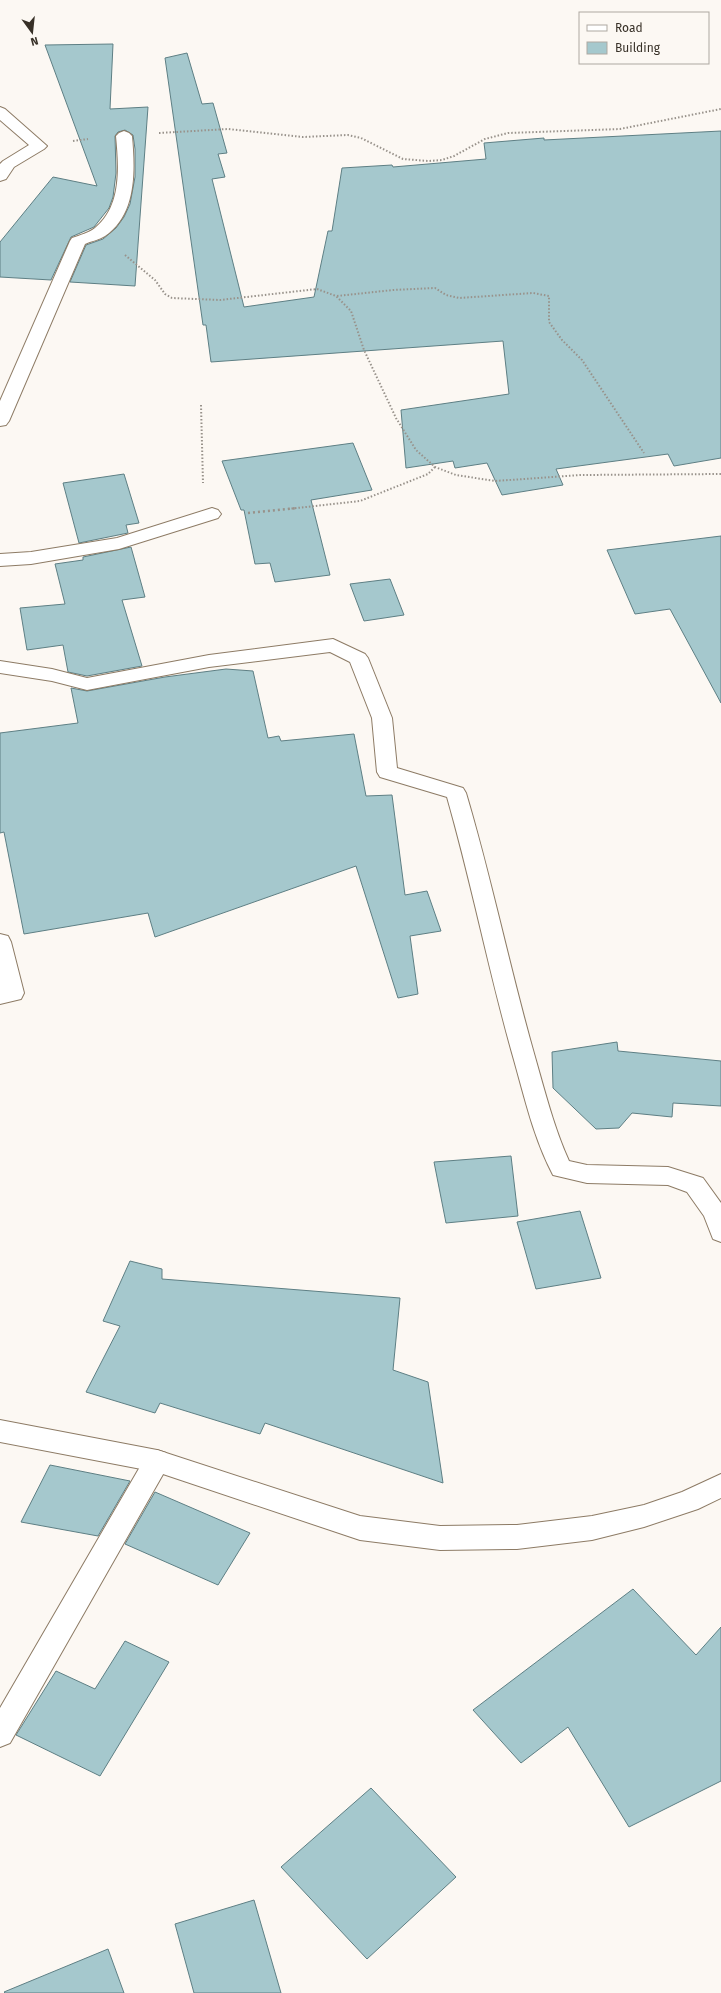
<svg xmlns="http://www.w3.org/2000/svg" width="721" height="1993" font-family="'Fira Sans',sans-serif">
	<rect width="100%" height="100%" fill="#fcf8f3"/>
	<path fill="#a5c8cd" stroke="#5e7f84" d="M113 44 110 109 148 107 135 286 70 282 86 245 103 239 116 228 124 217 130 204 135 177V149L133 135 125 130 118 132 115 136 116 173 113 197 109 208 94 227 71 237 51 280 0 277V242L53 177 97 186 45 45Z
		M187 53 202 104 213 103 227 153 218 154 225 177 212 179 244 307 314 297 328 231H332L342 168 392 165 393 167 486 159 484 143 544 138V140L721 131V458L674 466 668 454 556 469 563 485 502 495 487 463 455 468 453 461 406 468 401 410 509 394 503 341 211 362 206 325H203L165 58Z
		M353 443 372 490 311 500 330 575 275 582 270 563 255 564 244 510H241L222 461Z
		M124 474 139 523 126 525 128 533 79 543 63 483Z
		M721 536V703L670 609 635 614 607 550Z
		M131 547 145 597 122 600 142 666 87 676 68 672 63 645 27 650 20 608 65 604 55 564 83 560V557Z
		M390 579 404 615 364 621 350 584Z
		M226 669 253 671 268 738 279 736 281 741 354 734 366 796 392 795 405 895 427 891 441 931 410 936 418 994 398 998 356 866 155 937 148 913 24 934 4 832 0 833V733L78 723 71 688 87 691 165 677Z
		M617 1042 618 1051 721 1061V1106L673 1103 672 1117 632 1113 619 1128 596 1129 553 1088 552 1052Z
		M511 1156 518 1216 446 1223 434 1162Z
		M580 1211 601 1278 536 1289 517 1222Z
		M130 1261 162 1269V1279L400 1298 393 1370 428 1382 443 1483 265 1423 260 1434 160 1403 155 1413 86 1392 120 1326 103 1321Z
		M50 1465 130 1481 98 1536 21 1522Z
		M155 1492 250 1533 218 1585 125 1544Z
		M633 1589 696 1655 721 1627V1781L629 1827 568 1727 521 1763 473 1710Z
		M125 1641 169 1662 100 1776 16 1735 56 1671 95 1689Z
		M371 1788 456 1877 367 1959 281 1867Z
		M254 1900 281 1993H194L175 1924Z
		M108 1949 124 1993H5L4 1992Z"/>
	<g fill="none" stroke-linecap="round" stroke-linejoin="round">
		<g stroke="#8d7b65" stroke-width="2">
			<path id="street" d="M0 107 5 109 47 146 44 149 14 167 6 179 0 181V164L3 161 29 145 0 120Z
				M124 131 129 133 132 136C135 170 137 214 105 236 99 240 91 241 85 244L9 421 6 425 0 426V401L70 241 72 238C80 235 89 233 95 228 122 206 119 167 116 136L119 133Z
				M212 508 218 510 221 514 218 518 119 549 31 564 0 566V554L31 552 117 538Z
				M333 639 365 654 368 658 392 718 397 768 463 788 466 793C492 880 510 970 535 1057 545 1092 554 1128 569 1161L587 1165 668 1167 703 1178 721 1203V1242L713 1239 704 1216 687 1192 668 1185 587 1183 553 1175C534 1139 525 1099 514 1060 489 973 472 884 447 797L380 777 377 772 372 718 350 662 330 652 209 667 87 690 52 681 0 673V661L52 669 87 678 209 655Z
				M0 934 8 936 11 942 24 993 21 999 0 1004Z
				M157 1450 166 1453 170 1461 166 1469 10 1743 0 1747V1708L148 1453Z"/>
		</g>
		<g stroke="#8d7b65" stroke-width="2">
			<path id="secondary" d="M0 1420 157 1450 360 1516 440 1526 517 1525 592 1516 644 1505 682 1492 721 1474V1498L698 1509 644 1527 592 1540 517 1549 440 1550 360 1540 157 1472 0 1442Z"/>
		</g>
		<path stroke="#98928b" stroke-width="2" stroke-dasharray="1.5 2" stroke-linecap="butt" d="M159 133 228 129 303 137 348 135 361 138 403 159 428 161 442 160 454 156 485 139 508 133 620 129 721 109
			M73 141 88 139
			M125 255 155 280 165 294 172 298 220 300 317 289 336 296 351 311 364 350 396 418 416 450 435 467 456 475 495 481 581 475 721 474
			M337 296 393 290 435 288 446 295 459 298 533 293 549 296V322L562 340 582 360 644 453
			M201 405 203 483
			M288 509 360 501 428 474 435 467"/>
		<path stroke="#98928b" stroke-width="2.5" stroke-dasharray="2 3" stroke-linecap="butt" d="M248 513 297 508"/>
		<use href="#street" fill="#fff" fill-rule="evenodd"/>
		<use href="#secondary" fill="#fff" fill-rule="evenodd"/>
	</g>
	<rect x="579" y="12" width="130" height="52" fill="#fcf8f3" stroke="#ada8a1"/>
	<rect x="587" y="25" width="20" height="6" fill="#ffffff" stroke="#ada8a1"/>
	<text x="615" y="32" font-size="12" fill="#373027">Road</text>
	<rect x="587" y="42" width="20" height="12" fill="#a5c8cd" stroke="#ada8a1"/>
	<text x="615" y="52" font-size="12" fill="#373027">Building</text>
	<g transform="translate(32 32) rotate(165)" stroke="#fcf8f3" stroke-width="3" paint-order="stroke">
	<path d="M0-3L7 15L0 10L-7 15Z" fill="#373027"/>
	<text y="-6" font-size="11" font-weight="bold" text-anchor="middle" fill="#373027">N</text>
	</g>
</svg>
